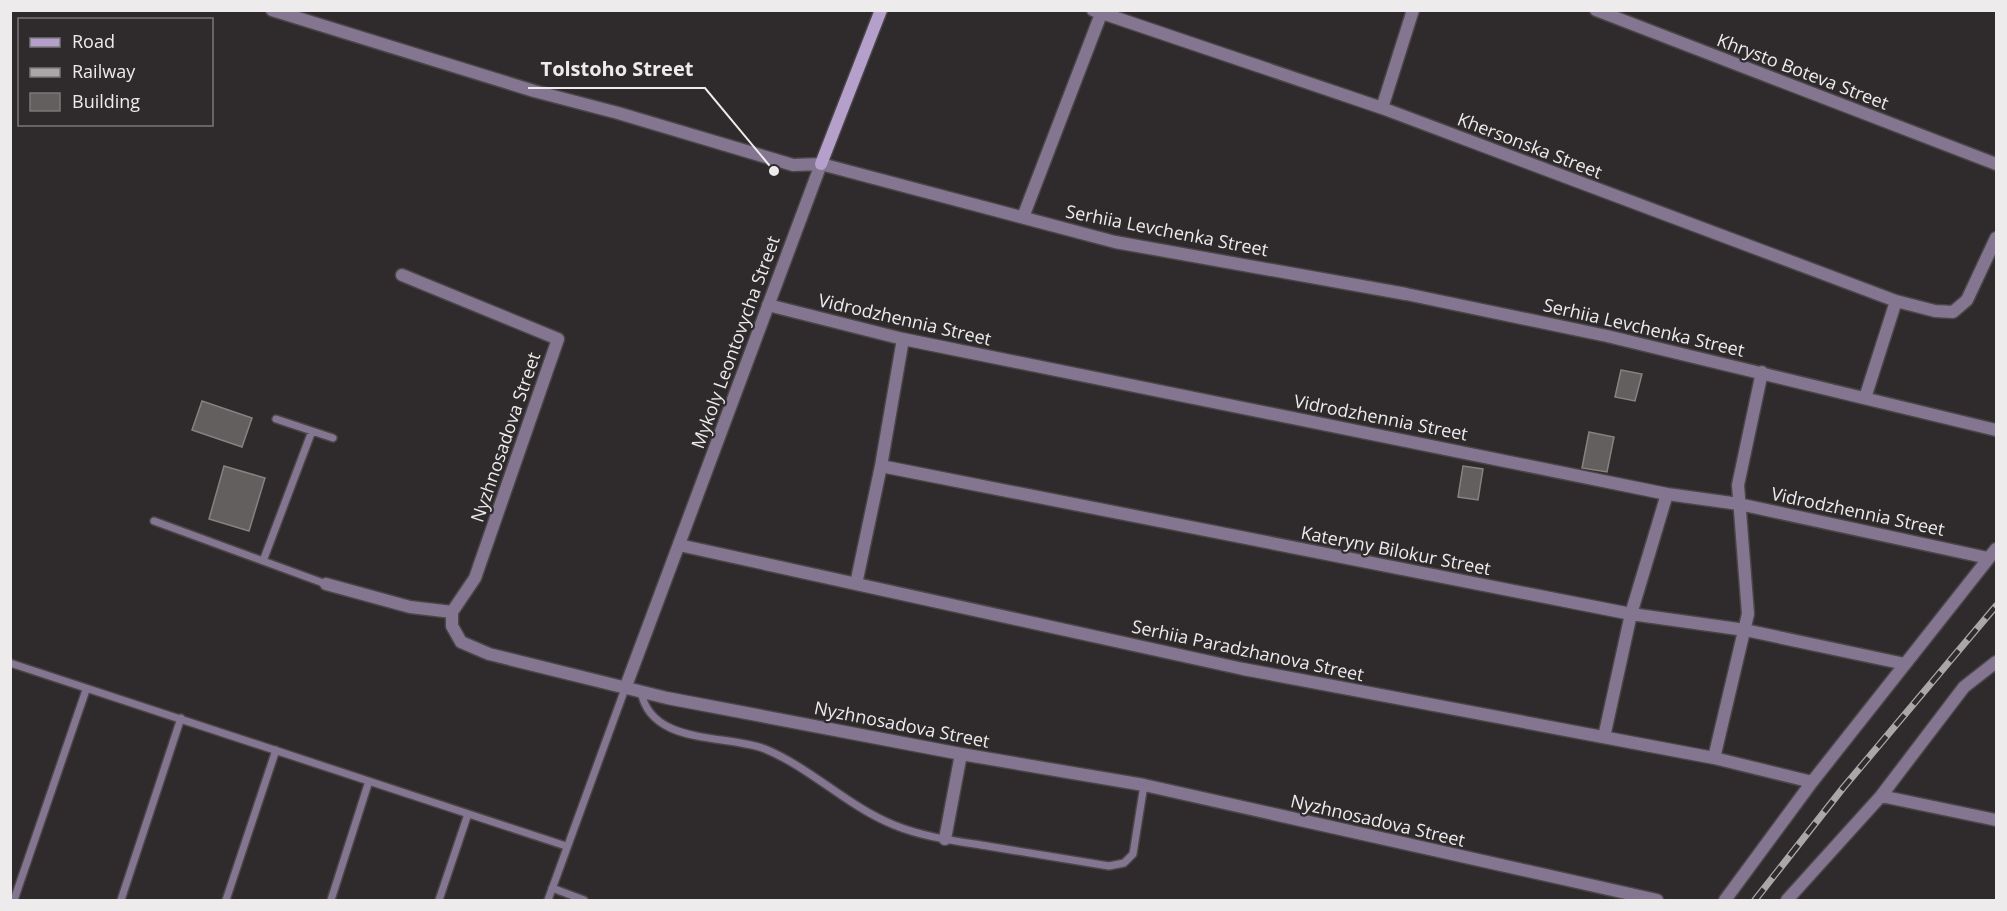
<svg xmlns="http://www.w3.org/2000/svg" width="2007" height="911" font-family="'Open Sans',sans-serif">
	<rect width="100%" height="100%" fill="#2f2b2d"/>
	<path fill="#645f5f" stroke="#878181" stroke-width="1.5" d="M1621 370 1642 374 1635 401 1615 397Z
		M202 401 252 418 242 447 192 430Z
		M1589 432 1614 437 1607 472 1582 468Z
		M224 466 265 478 249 531 209 519Z
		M1463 466 1483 469 1478 500 1458 497Z"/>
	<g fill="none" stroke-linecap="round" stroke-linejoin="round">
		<g stroke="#4a4648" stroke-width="10">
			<path id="lane" d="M276 419 333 438
				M154 521 326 584
				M263 561 312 431
				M10 663 566 846
				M641 691C650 746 727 734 765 749 811 768 847 806 894 825 923 837 956 841 987 846 1028 853 1068 859 1109 866L1124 863 1133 854 1144 785
				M552 888 584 900
				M14 900 86 690
				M121 900 181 718
				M226 900 276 750
				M331 900 369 781
				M439 900 468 814
				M548 900 626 686"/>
		</g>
		<g stroke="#4a4648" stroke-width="15">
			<path id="street" d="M272 10 534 91 618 113 793 165 821 164 1115 242 1406 294 1607 336 1996 430
				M1093 10 1382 108 1896 301 1935 311 1953 312 1967 300 1996 238
				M1596 10 1996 164
				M1382 108 1413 10
				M1023 217 1101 14
				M402 275 558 339 475 578 452 612V626L461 642 489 654 667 698 961 754 1144 785 1657 900
				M768 305 903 339 1667 494 1739 504 1988 558
				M1865 398 1896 301
				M881 466 1631 614 1745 630 1905 664
				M679 545 1243 669 1714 758 1812 782
				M326 584 410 607 452 612
				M856 584 881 466 903 339
				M626 686 821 164
				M1604 737 1631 614 1667 494
				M1714 758 1748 614 1738 485 1762 372
				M1881 796 1996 820
				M945 839 961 754
				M1725 900 1812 782 1996 549
				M1787 900 1881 796 1964 687 1996 662"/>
		</g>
		<g stroke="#4a4648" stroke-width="15">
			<path id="secondary" d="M821 164 881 10"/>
		</g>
		<use href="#lane" stroke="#847691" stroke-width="7"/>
		<use href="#street" stroke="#847691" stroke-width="12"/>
		<use href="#secondary" stroke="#b59fcb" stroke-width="12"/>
		<g stroke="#aaa7a8" stroke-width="7">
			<path id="rail" d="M1755 900 1843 788 1996 606"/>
		</g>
		<use href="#rail" stroke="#2f2b2d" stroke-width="4.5" stroke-dasharray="14" stroke-linecap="butt"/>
	</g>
	<g text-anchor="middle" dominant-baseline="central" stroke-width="4.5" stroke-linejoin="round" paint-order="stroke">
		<g font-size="18" fill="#edebec" stroke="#2f2b2d">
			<text transform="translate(1803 71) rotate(21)">Khrysto Boteva Street</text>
			<text transform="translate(1530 145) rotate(21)">Khersonska Street</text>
			<text transform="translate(1167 230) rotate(11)">Serhiia Levchenka Street</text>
			<text transform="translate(905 319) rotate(13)">Vidrodzhennia Street</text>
			<text transform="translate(1644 327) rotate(13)">Serhiia Levchenka Street</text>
			<text transform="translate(735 342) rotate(-70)">Mykoly Leontovycha Street</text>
			<text transform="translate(1381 417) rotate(11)">Vidrodzhennia Street</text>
			<text transform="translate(505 437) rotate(-71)">Nyzhnosadova Street</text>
			<text transform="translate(1858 511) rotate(12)">Vidrodzhennia Street</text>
			<text transform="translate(1396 550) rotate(11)">Kateryny Bilokur Street</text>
			<text transform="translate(1248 650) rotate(12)">Serhiia Paradzhanova Street</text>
			<text transform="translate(902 724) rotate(11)">Nyzhnosadova Street</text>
			<text transform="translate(1378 820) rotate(13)">Nyzhnosadova Street</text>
		</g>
	</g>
	<path fill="none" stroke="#edebec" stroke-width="2" d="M774 171L705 88H528"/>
	<circle fill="#edebec" stroke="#2f2b2d" stroke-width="2" cx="774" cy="171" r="6"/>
	<g font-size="20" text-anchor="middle" font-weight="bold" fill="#edebec" stroke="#2f2b2d" stroke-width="4.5" stroke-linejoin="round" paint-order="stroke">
		<text x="617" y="76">Tolstoho Street</text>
	</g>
	<rect width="2007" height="911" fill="none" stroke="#edebec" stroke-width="24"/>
	<rect x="18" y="18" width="195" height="108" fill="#2f2b2d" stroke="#7b7879" stroke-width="1.5"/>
	<rect x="30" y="38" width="30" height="9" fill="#b59fcb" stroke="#7b7879" stroke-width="1.5"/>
	<text x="72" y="48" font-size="18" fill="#edebec">Road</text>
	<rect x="30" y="68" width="30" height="9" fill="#aaa7a8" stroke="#7b7879" stroke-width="1.5"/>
	<text x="72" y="78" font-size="18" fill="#edebec">Railway</text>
	<rect x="30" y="93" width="30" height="18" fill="#645f5f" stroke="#7b7879" stroke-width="1.5"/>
	<text x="72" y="108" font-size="18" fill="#edebec">Building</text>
</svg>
